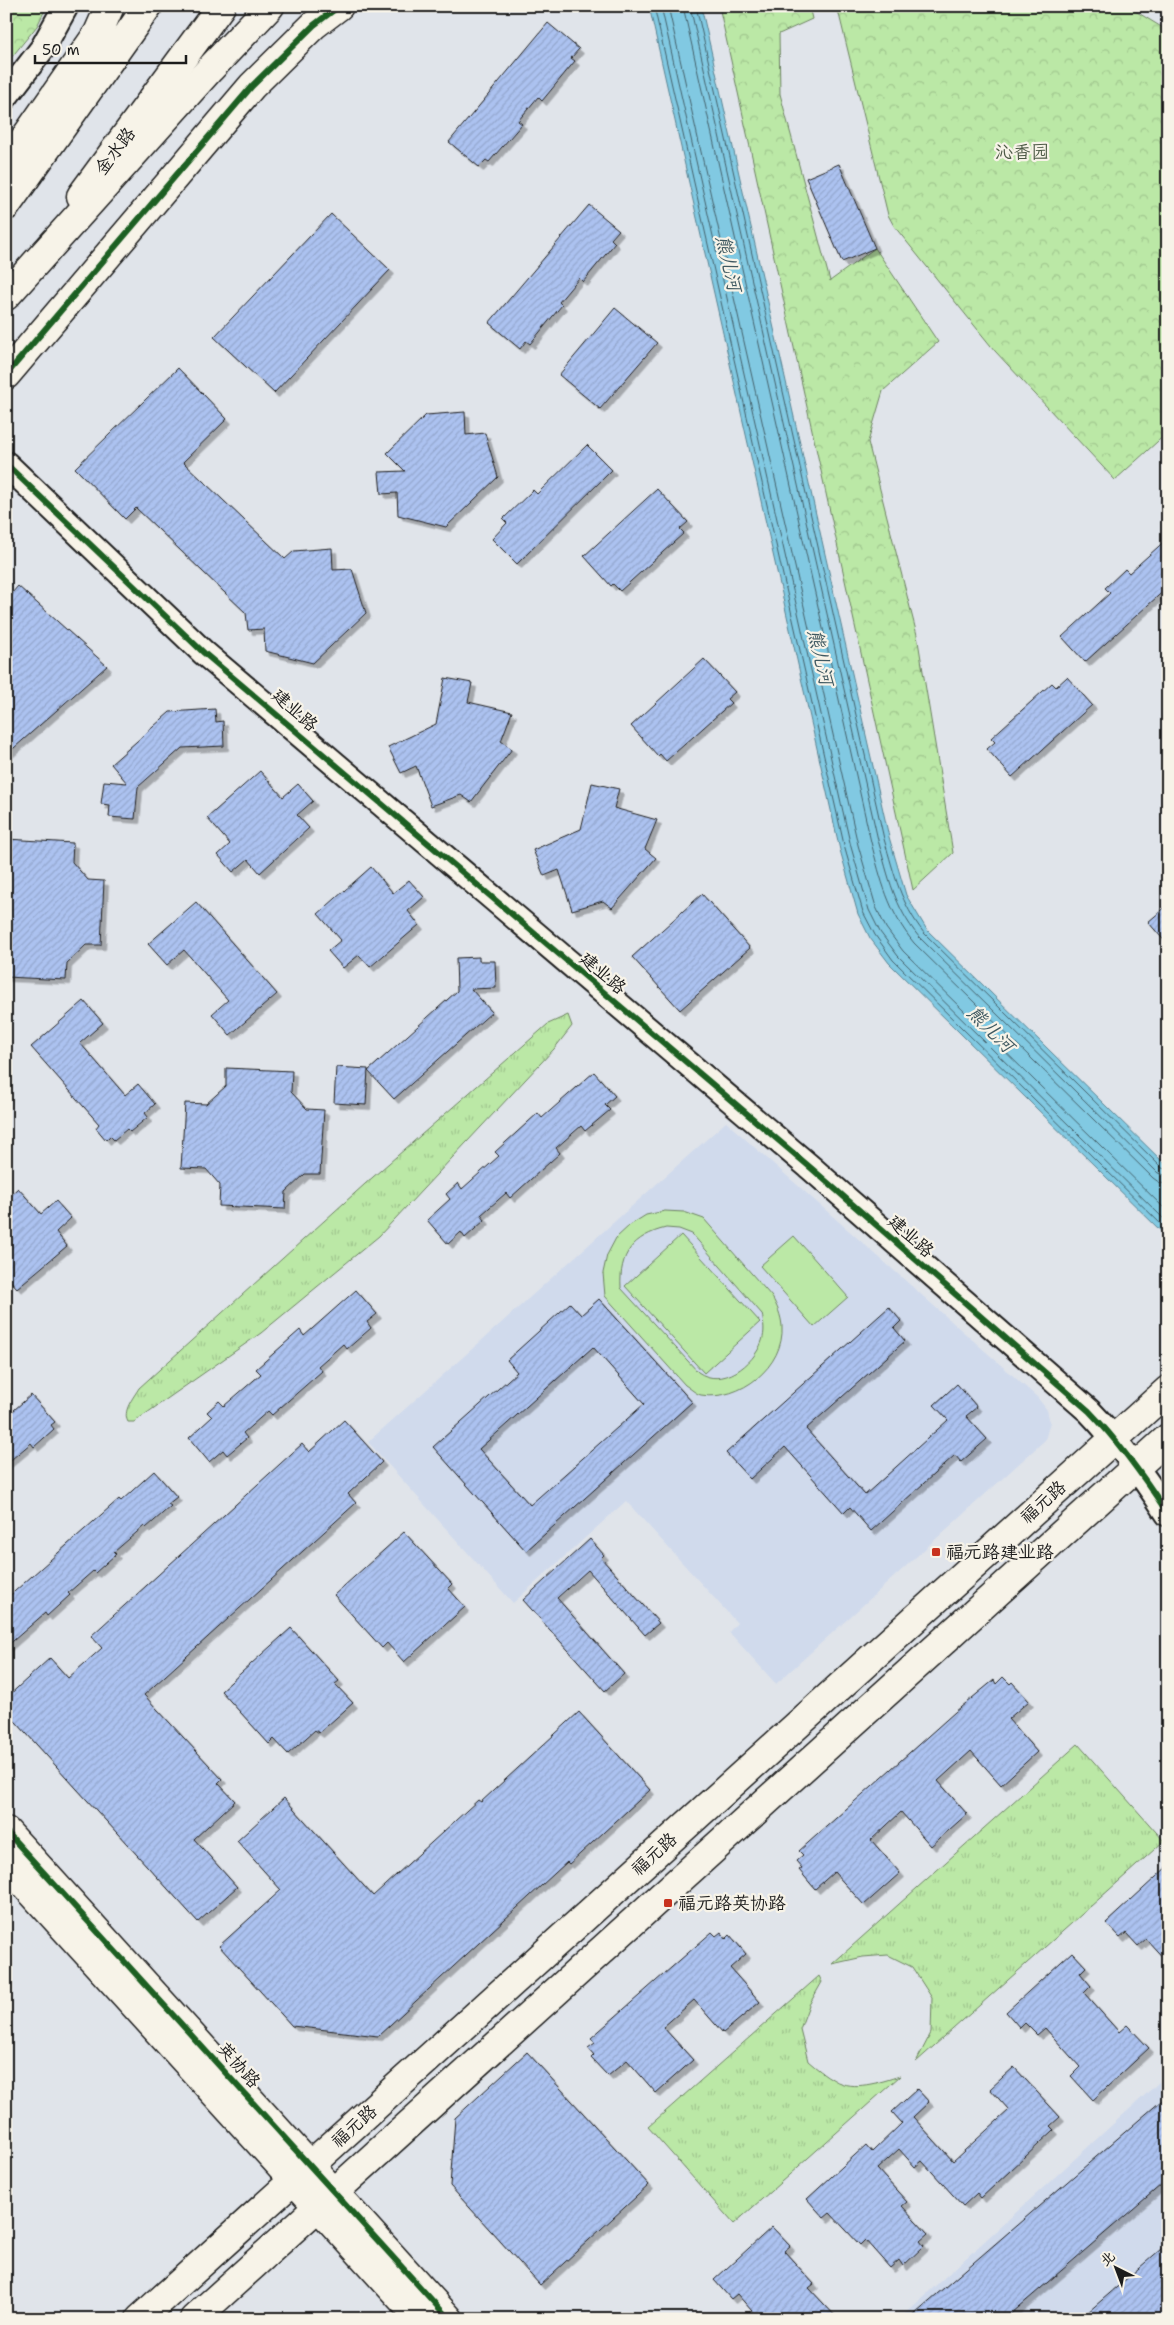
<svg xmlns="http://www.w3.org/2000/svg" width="1174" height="2325" font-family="'Shantell Sans','LXGW WenKai TC',sans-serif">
	<defs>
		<pattern id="grass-tufts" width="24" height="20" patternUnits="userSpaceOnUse" patternTransform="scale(1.25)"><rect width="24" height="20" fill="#bbe8a6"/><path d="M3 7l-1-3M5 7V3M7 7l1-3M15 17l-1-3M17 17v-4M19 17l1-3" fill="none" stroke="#a0c68e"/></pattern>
		<pattern id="park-crowns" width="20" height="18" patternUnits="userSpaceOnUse" patternTransform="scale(1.25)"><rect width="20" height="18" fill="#bbe8a6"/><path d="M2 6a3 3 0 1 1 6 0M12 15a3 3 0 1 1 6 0" fill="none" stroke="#a0c68e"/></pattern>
		<pattern id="building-hatch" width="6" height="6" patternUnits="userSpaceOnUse" patternTransform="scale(1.25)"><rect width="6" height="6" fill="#acc2f0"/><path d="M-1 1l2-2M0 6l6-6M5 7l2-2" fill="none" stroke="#93a6cd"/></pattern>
		<filter id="shadow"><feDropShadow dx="4.5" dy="4.5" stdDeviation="0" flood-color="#0004"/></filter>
	</defs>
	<rect width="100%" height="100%" fill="#e0e4ea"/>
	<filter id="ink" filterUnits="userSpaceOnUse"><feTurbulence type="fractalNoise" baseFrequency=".02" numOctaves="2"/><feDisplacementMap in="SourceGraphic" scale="10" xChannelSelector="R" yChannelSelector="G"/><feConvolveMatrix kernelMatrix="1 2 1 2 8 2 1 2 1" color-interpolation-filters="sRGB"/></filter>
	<g filter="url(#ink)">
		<path fill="#d0daec" d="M726 1122 1037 1397 1047 1410 1050 1422 1045 1440 776 1684 729 1632 737 1623 626 1501 513 1603 368 1442Z
			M1168 2074V2319H899Z"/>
		<path fill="url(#grass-tufts)" stroke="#6c8261" d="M568 1015 572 1026 554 1049 379 1236 261 1333 134 1422H128C122 1411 133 1398 139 1388L365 1184 548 1024Z
			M1078 1744 1164 1841 916 2062 931 2033 932 1998 912 1967 888 1955 863 1957 832 1964Z
			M819 1976 822 1982 809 2005 800 2029 808 2061C816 2068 825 2075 834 2080 853 2092 880 2082 900 2076L734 2224 648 2127Z"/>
		<path fill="url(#park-crowns)" stroke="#6c8261" d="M6 6H47L37 26 6 64Z
			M719 6H809L812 19 779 34 780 94 830 281 875 248 938 342 883 391 868 442 917 635 953 853 913 890Z
			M837 6H1127L1168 31V432L1115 480 995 351 894 226 888 215Z"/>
		<path fill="#bbe8a6" stroke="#6c8261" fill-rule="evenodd" d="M665 1211 684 1212 704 1219 772 1297C777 1306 781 1315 782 1326 785 1366 740 1402 701 1395 696 1394 690 1388 685 1385L605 1296 603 1273 607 1255 616 1238 630 1225 646 1215ZM666 1228 679 1229 692 1234 762 1314C764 1324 765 1332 762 1341 754 1365 722 1389 698 1372L621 1288C619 1254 633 1236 666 1228Z
			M681 1235 760 1322 704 1373 625 1286Z
			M794 1236 848 1297 814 1327 760 1266Z"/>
		<path fill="#81c9e2" stroke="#598493" d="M649 6H701L889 837 906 895 927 930 1168 1167V1238L889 963 870 938 858 914 840 850Z"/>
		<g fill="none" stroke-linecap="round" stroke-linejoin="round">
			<path stroke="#44616b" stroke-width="1" d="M654 6 845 849 863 912 875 935 893 960 1168 1231
				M661 6 851 847 869 910 880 932 898 956 1168 1223
				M668 6 858 845 876 907 886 928 903 951 1168 1212
				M683 6 871 842C881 880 888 911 914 943L1153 1178 1160 1183 1168 1184
				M690 6 878 840C889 878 894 906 919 937L1158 1173 1168 1176
				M696 6 884 839C895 876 900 902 924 933L1162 1168 1168 1170"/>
		</g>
		<path fill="url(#building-hatch)" stroke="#1c1c1c" fill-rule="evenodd" filter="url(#shadow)" d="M548 23 579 49 571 58 575 61 542 101 538 97 518 121 522 124 489 162 486 160 479 167 449 142Z
			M839 164 875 248 842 262 806 178Z
			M589 205 619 230 611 239 615 243 583 282 579 278 559 302 562 305 530 344 526 341 520 349 489 323Z
			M331 214 390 270 274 393 214 337Z
			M615 308 657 343 600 409 559 375Z
			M178 368 227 419 183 462 285 559 294 551 332 548 333 570 352 569 366 613 313 663 265 651 264 629 248 630 246 613 136 508 125 519 75 468Z
			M465 412 466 435 485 433 498 477 446 527 398 515 397 493 381 494 379 472 405 471 387 453 426 415Z
			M587 445 612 470 517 564 492 539 507 523 503 519 533 490 537 494Z
			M657 489 688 522 680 529 684 533 620 591 613 584 611 586 584 556Z
			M1168 538V587L1085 662 1062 637 1110 593 1105 588 1125 569 1129 573Z
			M18 586 107 666 6 755V600Z
			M704 659 735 692 727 699 731 703 666 761 660 754 658 756 631 726Z
			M1067 677 1092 705 1012 777 987 749 995 742 991 738 1052 683 1056 687Z
			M445 678 472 683 468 702 512 712 501 741 512 749 471 802 461 795 431 806 416 766 401 773 388 747 436 724Z
			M215 709 216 722 223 721 224 746 182 748 138 787 135 819 109 817 110 805 101 804 104 781 127 783 111 764 170 712Z
			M260 771 283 797 298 784 313 801 297 815 309 828 260 873 248 859 233 872 218 855 230 844 207 818Z
			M592 783 619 789 614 808 657 820 645 849 656 858 612 908 603 901 572 910 559 870 544 876 533 850 581 829Z
			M7 839 73 843 72 862 88 880 104 881 101 945H86L67 963 66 980 6 977Z
			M371 867 393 893 409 880 424 897 408 911 419 925 370 967 359 955 343 968 328 951 341 940 318 914Z
			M702 894 750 948 680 1010 632 957Z
			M196 902 277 994 230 1035 212 1014 228 1000 184 950 167 965 148 944Z
			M1168 905V945L1148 922Z
			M479 957V961H495L496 988 471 989 492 1012 394 1099 368 1071 457 991 456 958Z
			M84 1001 103 1023 80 1043 125 1095 138 1084 155 1104 145 1113 148 1117 130 1132 127 1129 114 1140 110 1136 106 1140 96 1128 99 1124 31 1047Z
			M336 1067 368 1069 366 1105 334 1103Z
			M226 1068 292 1071 291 1092 307 1109 324 1110 320 1174H305L286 1192 285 1209 219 1206 220 1185 206 1169 181 1168 185 1103 206 1104 226 1086Z
			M594 1072 615 1096 605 1105 610 1110 585 1131 581 1126 556 1148 560 1153 510 1198 506 1193 481 1215 485 1220 465 1238 461 1232 448 1244 427 1220 450 1199 446 1194 458 1183 462 1189 499 1156 495 1152 538 1113 542 1118Z
			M18 1188 41 1214 56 1201 71 1218 56 1232 67 1246 17 1288 6 1276V1199Z
			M356 1290 377 1314 367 1322 371 1328 347 1349 343 1344 318 1366 322 1371 272 1415 268 1411 243 1433 247 1438 227 1455 223 1450 209 1462 189 1438 212 1417 207 1412 219 1401 224 1406 261 1374 256 1369 300 1330 304 1336Z
			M599 1299 692 1402 526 1551 433 1447 517 1372 507 1360 570 1303 581 1315ZM593 1347 644 1404 530 1505 479 1449Z
			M889 1307 901 1321 894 1328 905 1341 806 1429 865 1495 948 1420 934 1405 957 1384 977 1407 966 1416 987 1439 961 1462 955 1455 871 1531 850 1507 844 1513 785 1447 750 1479 726 1453Z
			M31 1395 55 1422 51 1425 54 1429 34 1447 31 1443 6 1464V1417Z
			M344 1420 382 1462 348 1494 356 1503 144 1695 222 1779 218 1783 235 1801 194 1839 237 1887 198 1922 6 1711V1698L50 1658 68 1678 102 1648 91 1636 302 1444 309 1452Z
			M154 1471 177 1497 168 1504 171 1506 146 1528 144 1526 114 1552 116 1554 95 1573 93 1571 68 1593 70 1595 47 1616 45 1613 6 1647V1599L119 1499 121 1501Z
			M404 1532 452 1584 448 1588 465 1607 404 1662 387 1643 382 1648 334 1595Z
			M590 1539 604 1555 601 1558 659 1623 645 1635 588 1570 557 1598 624 1674 605 1691 523 1600Z
			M291 1628 339 1681 335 1684 353 1703 319 1733 315 1730 288 1754 274 1739 269 1744 221 1691Z
			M1003 1677 1010 1684 1012 1682 1029 1701 1008 1719 1037 1752 1001 1785 971 1751 938 1781 967 1814 931 1846 901 1812 871 1840 900 1873 864 1905 834 1872 815 1889 799 1870 802 1868 796 1861 803 1855 799 1851 955 1712 994 1680 996 1684Z
			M579 1712 650 1790 569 1864 567 1862 378 2036 292 2026 219 1946 281 1890 237 1841 284 1798 373 1896 478 1800 481 1802Z
			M1168 1866V1963L1146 1939 1138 1946 1126 1933 1120 1938 1106 1923Z
			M712 1932 716 1936 721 1932 726 1939 730 1935 746 1954 730 1968 760 2002 723 2033 694 2000 663 2027 693 2060 656 2093 627 2060 608 2076 591 2058 594 2055 588 2048 595 2043 591 2038Z
			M1072 1952 1086 1967 1080 1973 1091 1986 1084 1993 1119 2032 1127 2025 1149 2048 1093 2100 1071 2076 1080 2067 1045 2028 1037 2035 1025 2023 1020 2028 1006 2012Z
			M527 2052 649 2185 540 2285 450 2186 455 2118Z
			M1014 2067 1060 2117 1050 2126 1054 2130 981 2198 977 2193 963 2206 922 2161 915 2167 899 2149 877 2169 907 2202 902 2206 928 2234 920 2241 924 2246 903 2266 899 2260 890 2268 865 2240 860 2245 830 2213 824 2218 807 2199 866 2145 872 2152 902 2123 892 2112 917 2089 929 2102 913 2117 953 2161 1009 2110 990 2089Z
			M1168 2095V2179L1005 2319H908Z
			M772 2227 790 2246 784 2251 814 2284 809 2288 838 2319H759L737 2294 731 2299 714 2280Z
			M1168 2243V2319H1080Z"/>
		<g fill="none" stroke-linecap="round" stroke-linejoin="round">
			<g stroke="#1c1c1c" stroke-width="28">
				<path id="street" d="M6 96 42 49 66 6
					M6 464 204 653 811 1168 1089 1411C1120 1443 1144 1477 1168 1514"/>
			</g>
			<g stroke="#1c1c1c" stroke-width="31">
				<path id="secondary" d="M6 375 252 86 314 25 339 6
					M6 1831 449 2319
					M6 1864 420 2319
					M140 2319 1168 1390
					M194 2319 1168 1438"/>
			</g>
			<g stroke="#1c1c1c" stroke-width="31">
				<path id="primary" d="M81 196 221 6
					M6 206 148 6"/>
			</g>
			<g stroke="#1c1c1c" stroke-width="31">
				<path id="highway" d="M6 165 98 33 110 6
					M6 296 210 69 270 6"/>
			</g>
			<use href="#street" stroke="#f7f3e8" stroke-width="24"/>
			<use href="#secondary" stroke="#f7f3e8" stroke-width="28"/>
			<use href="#primary" stroke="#f7f3e8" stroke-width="28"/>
			<use href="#highway" stroke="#f7f3e8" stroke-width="28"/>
			<g stroke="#f7f3e8" stroke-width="9">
				<path id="cycleway" d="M6 375 252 86 314 25 339 6
					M6 464 204 653 811 1168 1089 1411C1120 1443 1144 1477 1168 1514
					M6 1831 449 2319"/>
			</g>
			<use href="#cycleway" stroke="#1b5e20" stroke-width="6"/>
		</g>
	</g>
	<g fill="#c8321e" stroke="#f7f3e8" stroke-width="2">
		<rect x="931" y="1547" width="10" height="10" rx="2.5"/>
		<rect x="663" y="1898" width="10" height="10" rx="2.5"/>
	</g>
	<g text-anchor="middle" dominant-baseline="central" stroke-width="4.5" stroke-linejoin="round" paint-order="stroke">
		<g font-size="18" fill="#1c1c1c" stroke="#f7f3e8">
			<text transform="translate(115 151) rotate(-53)">金水路</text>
			<text transform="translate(295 710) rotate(41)">建业路</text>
			<text transform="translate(603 973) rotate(40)">建业路</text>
			<text transform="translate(911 1236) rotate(41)">建业路</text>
			<text transform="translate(1043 1502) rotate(-42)">福元路</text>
			<text transform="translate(654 1854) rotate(-42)">福元路</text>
			<text transform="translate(239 2065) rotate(48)">英协路</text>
			<text transform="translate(354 2126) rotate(-42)">福元路</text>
		</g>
		<g font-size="18" fill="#4c5945" stroke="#f7f3e8">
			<text x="1022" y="152">沁香园</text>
		</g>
		<g font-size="18" fill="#1c1c1c" stroke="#f7f3e8" text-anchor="start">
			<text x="946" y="1552">福元路建业路</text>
			<text x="678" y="1903">福元路英协路</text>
		</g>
		<g font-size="19" font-style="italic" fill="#3f5961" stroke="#f7f3e8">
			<text transform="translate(729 263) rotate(77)">熊儿河</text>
			<text transform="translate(821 657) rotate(77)">熊儿河</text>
			<text transform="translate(991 1029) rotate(45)">熊儿河</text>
		</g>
	</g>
	<rect width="1174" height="2325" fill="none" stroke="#f7f3e8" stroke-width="25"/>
	<rect x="12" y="12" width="1149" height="2300" fill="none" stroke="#1c1c1c" stroke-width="2" filter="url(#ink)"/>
	<g transform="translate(1116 2268) rotate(318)" stroke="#f7f3e8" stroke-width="4" paint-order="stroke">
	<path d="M0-4L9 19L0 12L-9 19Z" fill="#1c1c1c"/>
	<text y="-8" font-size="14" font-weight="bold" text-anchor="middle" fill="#1c1c1c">北</text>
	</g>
	<path d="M35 55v8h151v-8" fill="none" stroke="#1c1c1c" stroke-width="2.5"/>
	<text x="42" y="55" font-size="15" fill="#1c1c1c" stroke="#f7f3e8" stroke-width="4" paint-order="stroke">50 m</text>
</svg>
